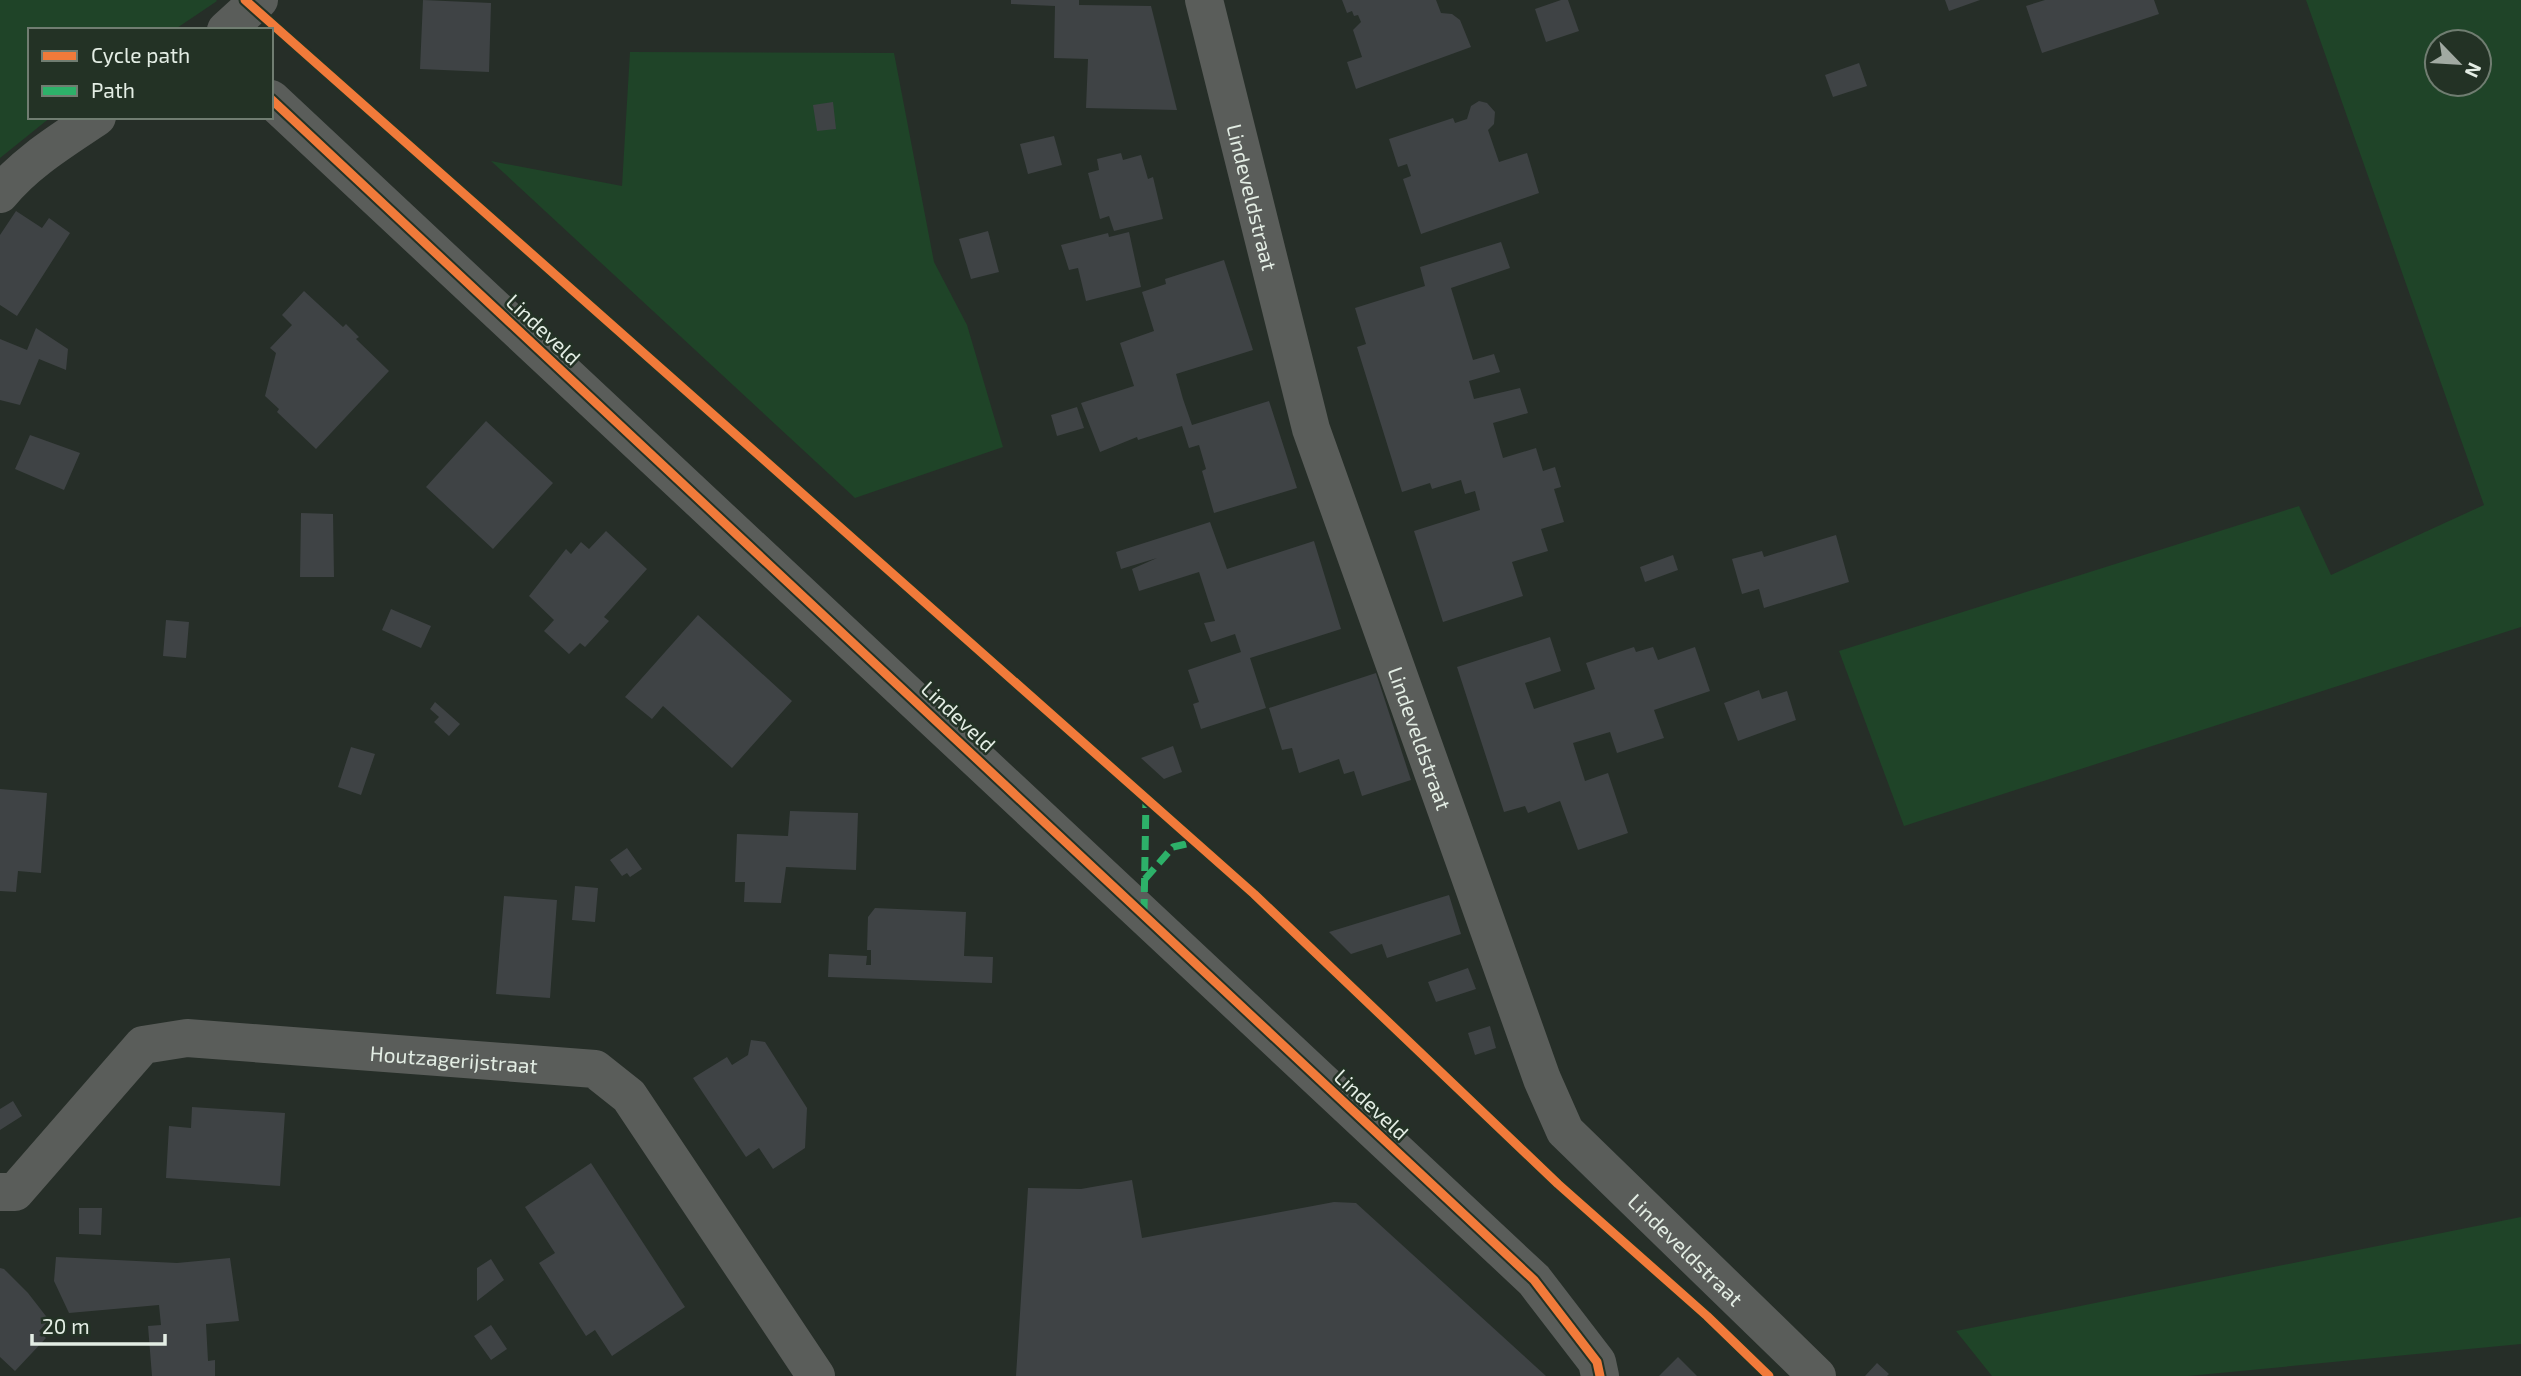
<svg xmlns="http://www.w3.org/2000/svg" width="2521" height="1376" font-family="'Exo 2',sans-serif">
	<rect width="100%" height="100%" fill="#262e28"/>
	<path fill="#1f4428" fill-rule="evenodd" d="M0 0H216L217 1 174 30H30V117H51L0 158Z
		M2306 0H2521V627L1904 826 1839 651 2299 506 2331 575 2484 505ZM2479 42V84H2437V42Z
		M630 52 894 53 934 262 967 325 1003 447 855 498 491 161 622 186Z
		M2521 1217V1344L2188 1376H1992L1956 1331Z"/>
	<path fill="#3f4345" d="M423 0 491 3 489 72 420 69Z
		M1011 0H1079V5L1151 6 1177 110 1086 108 1088 59 1054 58 1055 6 1011 4Z
		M1342 0H1436L1441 13 1452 14 1460 20 1471 47 1356 89 1347 62 1362 57 1353 30 1361 22 1358 15 1354 16 1352 11 1347 13Z
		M1561 0H1568L1579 31 1546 42 1535 9Z
		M1945 0H1980L1949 11Z
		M2045 0H2154L2159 14 2042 53 2026 6Z
		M1859 63 1867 86 1833 97 1825 75Z
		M1479 101 1487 103 1495 112 1494 124 1488 130 1499 162 1527 153 1539 193 1421 234 1403 179 1411 176 1407 164 1398 167 1389 139 1453 118 1455 123 1467 119 1471 106Z
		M833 102 836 129 817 131 813 105Z
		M1054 136 1062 165 1028 174 1020 144Z
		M1121 153 1123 160 1141 155 1148 179 1153 177 1163 219 1114 231 1109 216 1100 219 1088 173 1099 170 1097 159Z
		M16 211 42 228 49 218 70 233 17 316 0 305V235Z
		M988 231 999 272 971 279 959 239Z
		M1129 232 1141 287 1086 301 1078 268 1069 270 1061 245 1108 233 1109 237Z
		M1501 242 1510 268 1451 288 1473 360 1494 354 1500 372 1469 381 1474 399 1520 388 1528 413 1493 423 1503 458 1536 448 1543 471 1555 467 1561 487 1554 489 1564 522 1541 529 1548 551 1512 562 1523 596 1443 622 1414 531 1480 510 1475 491 1465 494 1461 480 1432 489 1430 483 1402 492 1357 347 1366 344 1355 308 1425 286 1420 267Z
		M1224 260 1253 350 1176 374 1183 399 1192 425 1269 401 1297 488 1214 513 1202 471 1206 469 1199 445 1189 448 1182 426 1138 440 1137 437 1100 452 1081 403 1134 386 1120 343 1154 331 1142 292 1166 284 1165 279Z
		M304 291 343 327 346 324 359 337 356 339 389 371 316 449 277 412 279 409 265 396 276 353 270 348 292 325 282 315Z
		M36 328 68 349 66 370 39 359 20 405 0 400V339L27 350Z
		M1077 407 1084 428 1057 436 1051 415Z
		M486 421 553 483 493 549 426 487Z
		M30 435 80 453 64 490 15 469Z
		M301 513 333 514 334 577H300Z
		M1210 522 1227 569 1314 541 1341 629 1250 658 1266 708 1201 729 1193 704 1199 702 1188 670 1241 652 1235 634 1211 642 1204 623 1215 621 1199 572 1139 591 1132 569 1157 558 1121 569 1116 552Z
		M606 531 647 569 604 617 609 621 585 647 580 643 569 654 544 631 554 620 529 596 566 549 571 554 581 542 589 549Z
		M1836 535 1849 582 1764 608 1759 589 1742 594 1732 559 1762 551 1764 557Z
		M1673 555 1678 570 1645 582 1640 567Z
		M391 609 431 626 421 648 382 630Z
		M698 615 792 701 732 768 663 706 652 719 625 697Z
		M166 620 189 622 186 658 163 656Z
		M1550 637 1561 671 1525 683 1534 709 1595 689 1586 663 1634 647 1636 652 1653 647 1658 660 1695 647 1710 691 1654 710 1664 738 1617 753 1610 732 1573 743 1585 781 1608 773 1628 833 1578 850 1560 801 1528 813 1525 806 1504 812 1457 667Z
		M1376 673 1411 780 1362 796 1354 771 1344 774 1339 759 1299 773 1292 748 1282 750 1269 708Z
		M1759 690 1762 699 1787 691 1796 720 1738 741 1724 703Z
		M435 702 460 724 449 736 434 722 439 717 430 709Z
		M1173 746 1182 772 1164 779 1141 758Z
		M351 747 375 754 361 795 338 787Z
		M0 789 47 793 41 873 18 871 16 892 0 891Z
		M790 811 858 813 856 870 786 867 781 903 744 902 745 882H735L737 834 788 836Z
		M627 848 642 869 630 877 627 873 622 876 610 860Z
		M575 886 598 888 595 922 572 920Z
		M1449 895 1461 934 1387 958 1382 944 1351 954 1329 932Z
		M504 896 557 900 550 998 496 994Z
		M875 908 966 912 964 956 993 957 992 983 828 977 829 954 867 956 866 965H871V950H867L868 917Z
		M1468 968 1476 989 1436 1002 1428 982Z
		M1490 1026 1496 1048 1475 1055 1468 1033Z
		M751 1040 765 1042 807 1108 805 1148 773 1169 759 1148 746 1157 693 1078 727 1057 732 1065 748 1055Z
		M13 1101 22 1116 0 1130V1109Z
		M192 1107 285 1113 280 1186 166 1178 169 1126 191 1128Z
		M591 1163 685 1307 612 1356 595 1330 586 1336 539 1263 555 1253 525 1207Z
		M1132 1180 1142 1238 1334 1202 1356 1203 1546 1376H1016L1028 1188 1081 1189Z
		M79 1208H102L101 1235 79 1234Z
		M56 1257 177 1263 230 1258 239 1321 206 1324 208 1361 215 1360V1376H152L148 1326 161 1325 159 1305 69 1313 54 1281Z
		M491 1259 504 1280 477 1301V1268Z
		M0 1268 4 1269 28 1293 49 1320 39 1331 46 1338 15 1371 0 1357Z
		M491 1325 507 1349 491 1360 474 1336Z
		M1678 1357 1697 1376H1659Z
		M1877 1363 1889 1374 1887 1376H1865Z"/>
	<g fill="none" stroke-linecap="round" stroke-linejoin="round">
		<g stroke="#5a5d5a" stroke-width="38">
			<path id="s1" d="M1204 0 1311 429 1542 1079 1565 1131 1817 1376"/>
			<path d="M226 30 259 0"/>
			<path d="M271 99 1534 1280 1597 1362 1600 1376"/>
			<path d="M0 194C26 162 63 140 97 117"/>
			<path id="s2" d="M0 1192H15L143 1045 187 1038 595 1069 629 1096 816 1376"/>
		</g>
		<path stroke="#2db169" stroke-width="7" stroke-dasharray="14 7" stroke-linecap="butt" d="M1145 879 1173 847 1195 842
			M1144 913 1146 799"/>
		<g stroke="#233225" stroke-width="13">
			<path id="cycleway" d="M245 0 1254 894 1558 1184 1707 1316 1769 1376
				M271 99 1534 1280 1597 1362 1600 1376"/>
		</g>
		<use href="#cycleway" stroke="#f17a3a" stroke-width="9"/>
	</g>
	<g text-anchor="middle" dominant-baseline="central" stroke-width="5" stroke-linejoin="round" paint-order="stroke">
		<g font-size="21" fill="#e3ede4" stroke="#233225">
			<text stroke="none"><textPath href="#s1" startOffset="203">Lindeveldstraat</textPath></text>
			<text transform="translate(544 329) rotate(43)">Lindeveld</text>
			<text transform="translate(959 716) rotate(43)">Lindeveld</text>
			<text stroke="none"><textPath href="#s1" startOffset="770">Lindeveldstraat</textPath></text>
			<text stroke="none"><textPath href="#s2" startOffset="522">Houtzagerijstraat</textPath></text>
			<text transform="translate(1372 1104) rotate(43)">Lindeveld</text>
			<text stroke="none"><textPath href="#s1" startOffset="1358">Lindeveldstraat</textPath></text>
		</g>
	</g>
	<rect x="28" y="28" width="245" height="91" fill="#233225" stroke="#707d71" stroke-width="2"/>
	<rect x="42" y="51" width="35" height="10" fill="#f17a3a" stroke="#707d71" stroke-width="2"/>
	<text x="91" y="63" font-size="21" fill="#e3ede4">Cycle path</text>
	<rect x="42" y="86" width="35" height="10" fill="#2db169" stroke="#707d71" stroke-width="2"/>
	<text x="91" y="98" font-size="21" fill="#e3ede4">Path</text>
	<g transform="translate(2458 63) rotate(115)"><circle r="33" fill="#233225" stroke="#707d71" stroke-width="2"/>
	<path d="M0-5L12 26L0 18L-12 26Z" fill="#a1aaa2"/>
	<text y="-10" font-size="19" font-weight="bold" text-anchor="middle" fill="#e3ede4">N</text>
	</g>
	<path d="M32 1334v10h133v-10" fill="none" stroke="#e3ede4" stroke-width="3.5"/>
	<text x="42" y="1334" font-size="21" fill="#e3ede4" stroke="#233225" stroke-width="5" paint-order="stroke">20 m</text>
</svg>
